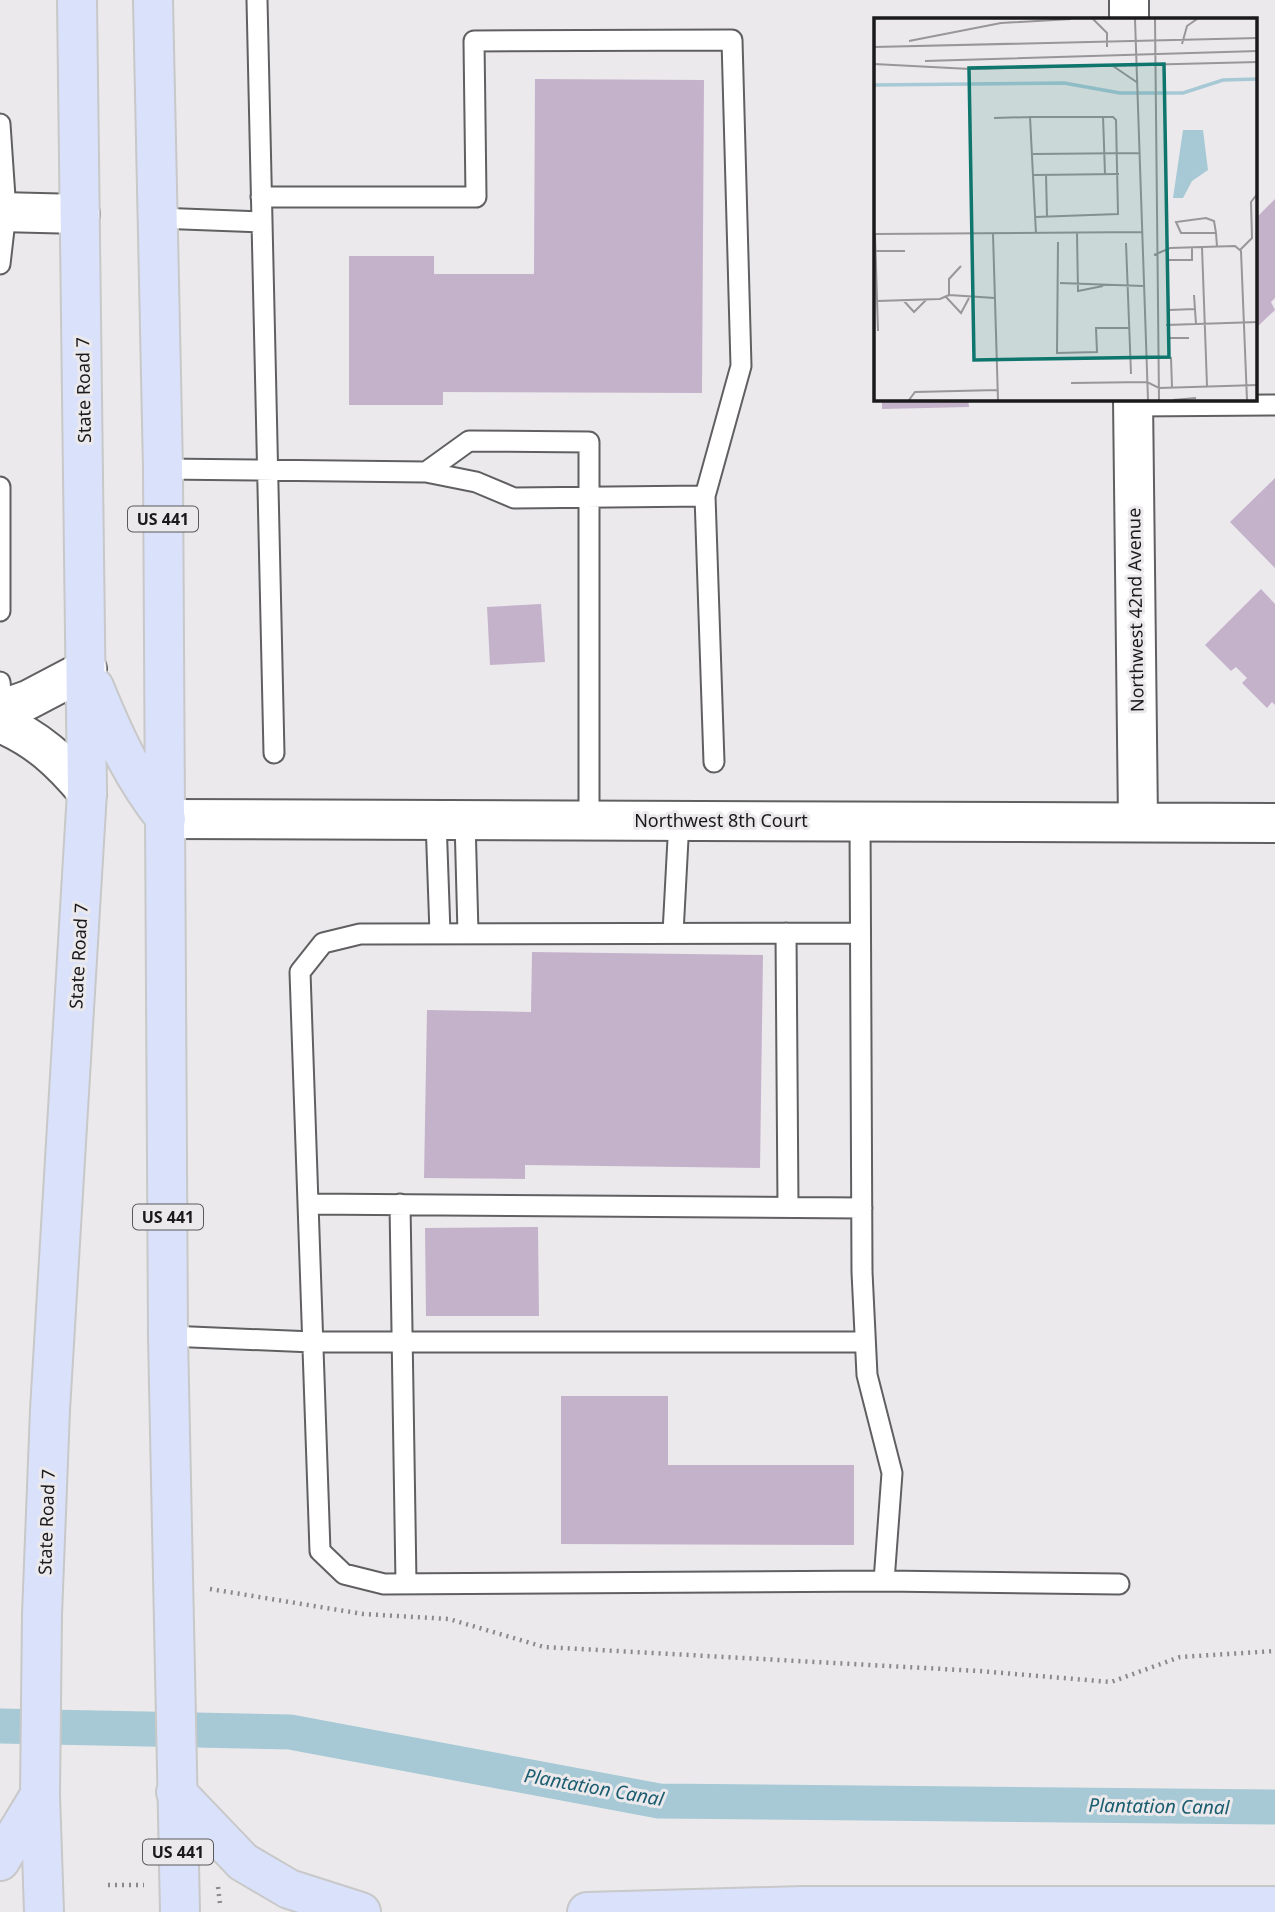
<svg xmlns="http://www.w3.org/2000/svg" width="1275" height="1912" font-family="'Noto Sans',sans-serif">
	<rect width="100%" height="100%" fill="#ebe9ec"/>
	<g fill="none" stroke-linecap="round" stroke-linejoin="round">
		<path stroke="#a6c9d5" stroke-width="35" d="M0 1726 290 1732 659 1801 1275 1807"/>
	</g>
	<path fill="#c4b2cb" d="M535 79 704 80 702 393 443 392V405H349V256H434V274H534Z
		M1275 199V298L1271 302 1275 310 1256 328V218Z
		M882 399H968L969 407 882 409Z
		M1275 478V568L1230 522Z
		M1261 589 1275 604V705L1272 702 1267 708 1242 683 1247 678 1236 667 1231 671 1205 645Z
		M541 604 545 662 490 665 487 607Z
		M532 952 763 955 760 1168 525 1165V1179L424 1178 427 1010 531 1012Z
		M538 1227 539 1316H426L425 1228Z
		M561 1396H668V1465H854V1545L561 1544Z"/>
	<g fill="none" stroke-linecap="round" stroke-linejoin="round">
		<g stroke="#605f61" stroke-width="23">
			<path id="service" d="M257 0 274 753
				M0 124 6 212 0 264
				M261 197H476L474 41 732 40 741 366 705 496 714 762
				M157 218 261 222
				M1133 406 1275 405
				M163 469 426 472 476 482 514 498 705 496
				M426 472 469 441 589 442V819
				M0 487V611
				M0 682 3 709
				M436 820 440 933
				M465 820 468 933
				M860 820 862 1272 867 1375 892 1473 884 1581 384 1584 344 1574 320 1551 300 972 323 943 360 934 860 933
				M673 933 679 820
				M786 933 788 1207
				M308 1204 862 1208
				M400 1204 406 1583
				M168 1336 313 1342H865
				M884 1581 1119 1584"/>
		</g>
		<g stroke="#605f61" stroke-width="42">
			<path id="minor" d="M1129 0V19
				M0 212 80 214
				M1133 399 1138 821
				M0 710 28 700 87 669
				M0 723C38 739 61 761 87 792
				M166 819 1275 823"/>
		</g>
		<g stroke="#c8c8c8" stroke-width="42">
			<path id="primary" d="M153 0 163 469 168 1336 180 1912
				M94 687C114 736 133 778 166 819
				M176 1792 243 1862 289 1889 361 1912
				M0 1861 40 1795
				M44 1912 40 1795 42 1615 50 1410 87 792 77 0
				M587 1912 803 1906H1275"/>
		</g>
		<path stroke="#8b898b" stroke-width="4.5" stroke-dasharray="2 5" stroke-linecap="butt" d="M210 1589 363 1614 449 1619 544 1647 979 1671 1111 1682 1180 1657 1275 1651
			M108 1885H144
			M218 1887 220 1904"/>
		<use href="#service" stroke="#fff" stroke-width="19"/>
		<use href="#minor" stroke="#fff" stroke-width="38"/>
		<use href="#primary" stroke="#dae2fb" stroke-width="38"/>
	</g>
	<g text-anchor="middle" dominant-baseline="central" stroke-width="6" stroke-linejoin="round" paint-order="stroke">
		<g fill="#ebe9ec" stroke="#59585a" stroke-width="2">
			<rect x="128" y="506.5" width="70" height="25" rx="5"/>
			<rect x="133" y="1204.5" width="70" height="25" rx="5"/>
			<rect x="143" y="1839.5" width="70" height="25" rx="5"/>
		</g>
		<g font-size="16" font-weight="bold" fill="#1b1a1b">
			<text x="163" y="519">US 441</text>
			<text x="168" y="1217">US 441</text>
			<text x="178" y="1852">US 441</text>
		</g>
		<g font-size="18" fill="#1b1a1b" stroke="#ebe9ec">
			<text transform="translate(83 390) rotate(-91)">State Road 7</text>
			<text transform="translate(1135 610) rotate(-91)">Northwest 42nd Avenue</text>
			<text x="721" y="820">Northwest 8th Court</text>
			<text transform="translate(78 956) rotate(-87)">State Road 7</text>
			<text transform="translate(46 1522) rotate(-88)">State Road 7</text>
		</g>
		<g font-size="19" font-style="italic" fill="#1b5d6f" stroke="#ebe9ec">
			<text transform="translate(594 1787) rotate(10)">Plantation Canal</text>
			<text transform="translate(1159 1806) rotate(1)">Plantation Canal</text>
		</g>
	</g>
	<g transform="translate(874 18)">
		<rect width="383" height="383" fill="#ebe9ec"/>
		<path d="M309 112H329L334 152 318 163 309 180H299Z" fill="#a6c9d5"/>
		<path fill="none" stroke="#a6c9d5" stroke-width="3.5" d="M0 67 190 65 246 75H309L349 62 384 61"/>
		<path fill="none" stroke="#989698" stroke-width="2" d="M219 1 233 15V29M261 1 274 382M281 1 285 382M35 23 127 5 197 1M308 26 313 8 323 1M0 29 384 20M51 43 384 33M0 46 96 51 384 44M239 48 264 65M229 98 231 156M120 100 156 99M159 136 266 135M172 156 173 198M160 157 245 156M161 199 244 196 242 102 239 99H156L162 216M203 215 204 273 229 268M342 215 340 203 332 200 302 204 307 215H342L343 229M0 216 268 214M1 216 4 313M119 216 124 382M184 224 183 335 223 334 222 310H255M252 225 257 356M328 229 333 368M293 231 295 320H315M366 232 378 220 377 184 384 175M2 233H31M280 237 296 230 361 228 367 233 373 382M295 242H318V229M186 265 269 268M75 277 121 280M320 277 322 306M72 279 87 295 95 280M29 282 40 294 52 282M3 283 66 281 75 277V261L87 248M295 292 321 291M292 307 384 304M284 340H297L298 369M197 365 273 364 285 370 384 367M35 382 41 374 124 372M299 382 322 380"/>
		<path fill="#0f766e" fill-opacity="0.15" stroke="#0f766e" stroke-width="3.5" d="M290 46 295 339 100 342 95 50Z"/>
		<rect width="383" height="383" fill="none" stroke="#1b1a1b" stroke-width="3.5"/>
	</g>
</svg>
